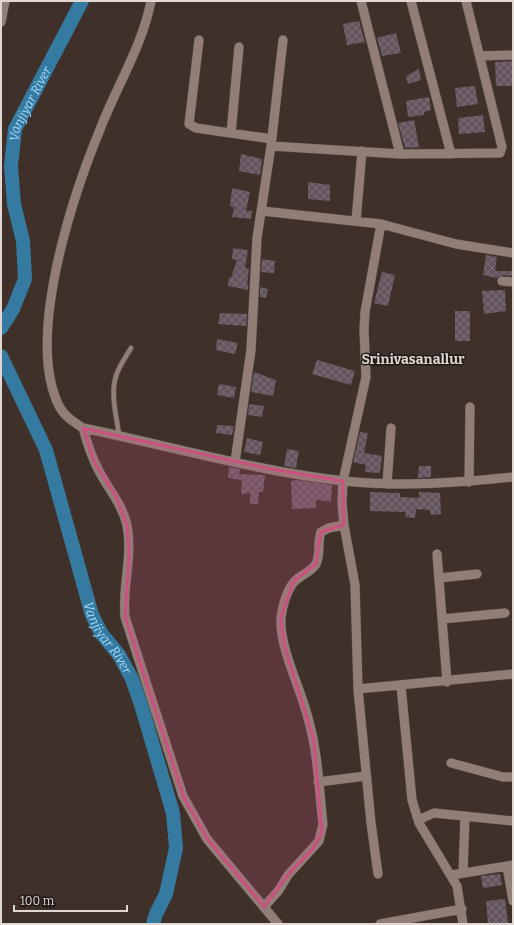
<svg xmlns="http://www.w3.org/2000/svg" width="514" height="925" font-family="Bitter,serif">
	<defs>
		<pattern id="building-cross-hatch" width="8" height="8" patternUnits="userSpaceOnUse"><rect width="8" height="8" fill="#64555f"/><path d="M0 0l8 8M0 8l8-8" fill="none" stroke="#7a6d75"/></pattern>
	</defs>
	<rect width="100%" height="100%" fill="#3f302a"/>
	<g fill="none" stroke-linecap="round" stroke-linejoin="round">
		<g stroke="#357aa0" stroke-width="14">
			<path id="s1" d="M1 328 13 309 25 279 23 241 14 204 11 166 15 129 82 1"/>
			<path id="s2" d="M1 356 46 450 92 615 101 633 119 655 132 679 141 705 173 813 176 848 166 894 156 914 153 924"/>
		</g>
	</g>
	<path fill="url(#building-cross-hatch)" d="M359 21 365 42 347 45 343 24Z
		M396 33 401 53 382 56 377 38Z
		M513 61V86H496L495 62Z
		M419 69 421 80 408 84 406 76Z
		M475 86 478 104 457 107 455 88Z
		M429 97 431 110 424 112V115L408 117 406 101Z
		M483 115 485 132 459 134 458 118Z
		M414 120 419 147 405 148 398 123Z
		M241 154 262 159 260 175 239 171Z
		M308 182 330 185V201L308 199Z
		M232 188 250 192 246 211H252L251 219 232 217 234 207 230 206Z
		M233 248 248 250 245 268 249 269 247 284H248V290L228 286 229 277 231 278 237 260 232 259Z
		M486 255 497 257 495 271H513V276L502 275 497 278 483 275Z
		M262 259 275 261 274 273 261 272Z
		M382 272 395 275 388 306 374 303Z
		M260 287 268 289 266 298 260 297Z
		M505 290 506 311 484 314 482 291Z
		M455 311H470V341H455Z
		M220 313 247 314 246 326 218 324Z
		M217 339 238 343 235 354 216 350Z
		M317 360 355 371 351 385 312 374Z
		M254 372 276 380 273 396 251 392Z
		M219 384 236 387 234 398 217 395Z
		M249 404 264 406 262 417 248 415Z
		M217 425 234 426 232 435 216 433Z
		M360 432 368 433 364 453 382 456 380 473 365 472 366 465 353 462Z
		M247 438 263 442 260 455 244 452Z
		M287 449 299 451 296 468 284 466Z
		M419 466H431V477L418 478Z
		M229 467 240 469 239 474 265 475 263 492H259L258 504H250V493L241 494 242 480 228 478Z
		M298 480 332 485 331 502 316 500V508L292 509 291 481Z
		M370 492 400 493V497L419 498V492L440 493 441 514 431 515 430 510 416 509 415 518 405 517 406 512 370 511Z
		M500 874 502 885 483 888 481 876Z
		M505 899 508 923 488 924 486 901Z"/>
	<g fill="none" stroke-linecap="round" stroke-linejoin="round">
		<g stroke="#5a4d48" stroke-width="6">
			<path id="service" d="M119 436C117 417 110 395 116 376 119 366 126 357 131 348"/>
		</g>
		<g stroke="#5a4d48" stroke-width="10">
			<path id="minor" d="M151 1C143 44 117 86 101 127 73 195 25 337 59 406 64 416 74 422 83 428 170 446 256 471 344 481 401 487 457 483 513 477
				M361 1 400 154
				M411 1 451 154
				M1 22 5 1
				M199 40 189 124 196 128 272 139
				M480 56 513 55
				M231 133 239 47
				M271 146 400 154 500 153 502 147 466 1
				M262 211 381 224 456 244 513 253
				M356 221 362 151
				M502 281 513 282
				M83 428C87 443 92 458 99 471 109 490 122 504 127 525 133 556 122 586 125 617L183 796 207 839 278 924
				M235 462 251 350 257 238 271 146 283 40
				M469 482 470 407
				M387 484 391 428
				M437 554 447 682
				M439 578 477 574
				M442 619 505 613
				M401 686 412 800 419 823 457 886 463 924
				M358 689 513 674
				M451 763 503 777H513
				M318 782 366 776
				M418 820 434 813 513 821
				M507 866 513 901
				M463 873 465 816
				M378 874 371 823 358 689 355 585 344 525 342 503 343 481 366 377 364 330 365 312 381 224
				M452 875 513 865
				M264 907 279 890 288 875 319 841 323 824C319 789 318 752 308 718 301 689 279 647 281 618 282 607 287 589 295 581 301 575 311 572 316 564 321 555 317 542 321 532L329 528 344 525
				M380 924 462 909"/>
		</g>
		<use href="#service" stroke="#917f77" stroke-width="4.5"/>
		<use href="#minor" stroke="#917f77" stroke-width="9"/>
	</g>
	<path fill="#cb517f" fill-opacity="0.2" stroke="#cb517f" stroke-width="3" stroke-linejoin="round" d="M83 428 271 469 343 481 344 525 321 532 316 564 294 581 281 618 285 647 314 740 322 833 313 849 288 875 264 907 207 839 183 796 125 617 129 557 127 526 115 495 94 462Z"/>
	<g text-anchor="middle" dominant-baseline="central" stroke-width="3" stroke-linejoin="round" paint-order="stroke">
		<g font-size="13" font-style="italic" fill="#a5dafc" stroke="#211a17">
			<text stroke="none"><textPath href="#s1" startOffset="235">Vanjiyar River</textPath></text>
			<text stroke="none"><textPath href="#s2" startOffset="303">Vanjiyar River</textPath></text>
		</g>
		<g font-size="14" font-weight="bold" fill="#e1d7d3" stroke="#211a17">
			<text x="413" y="359">Srinivasanallur</text>
		</g>
	</g>
	<rect width="514" height="925" fill="none" stroke="#e1d7d3" stroke-width="4"/>
	<path d="M14 905v6h113v-6" fill="none" stroke="#e1d7d3" stroke-width="2"/>
	<text x="20" y="905" font-size="12" fill="#e1d7d3" stroke="#211a17" stroke-width="3" paint-order="stroke">100 m</text>
</svg>
